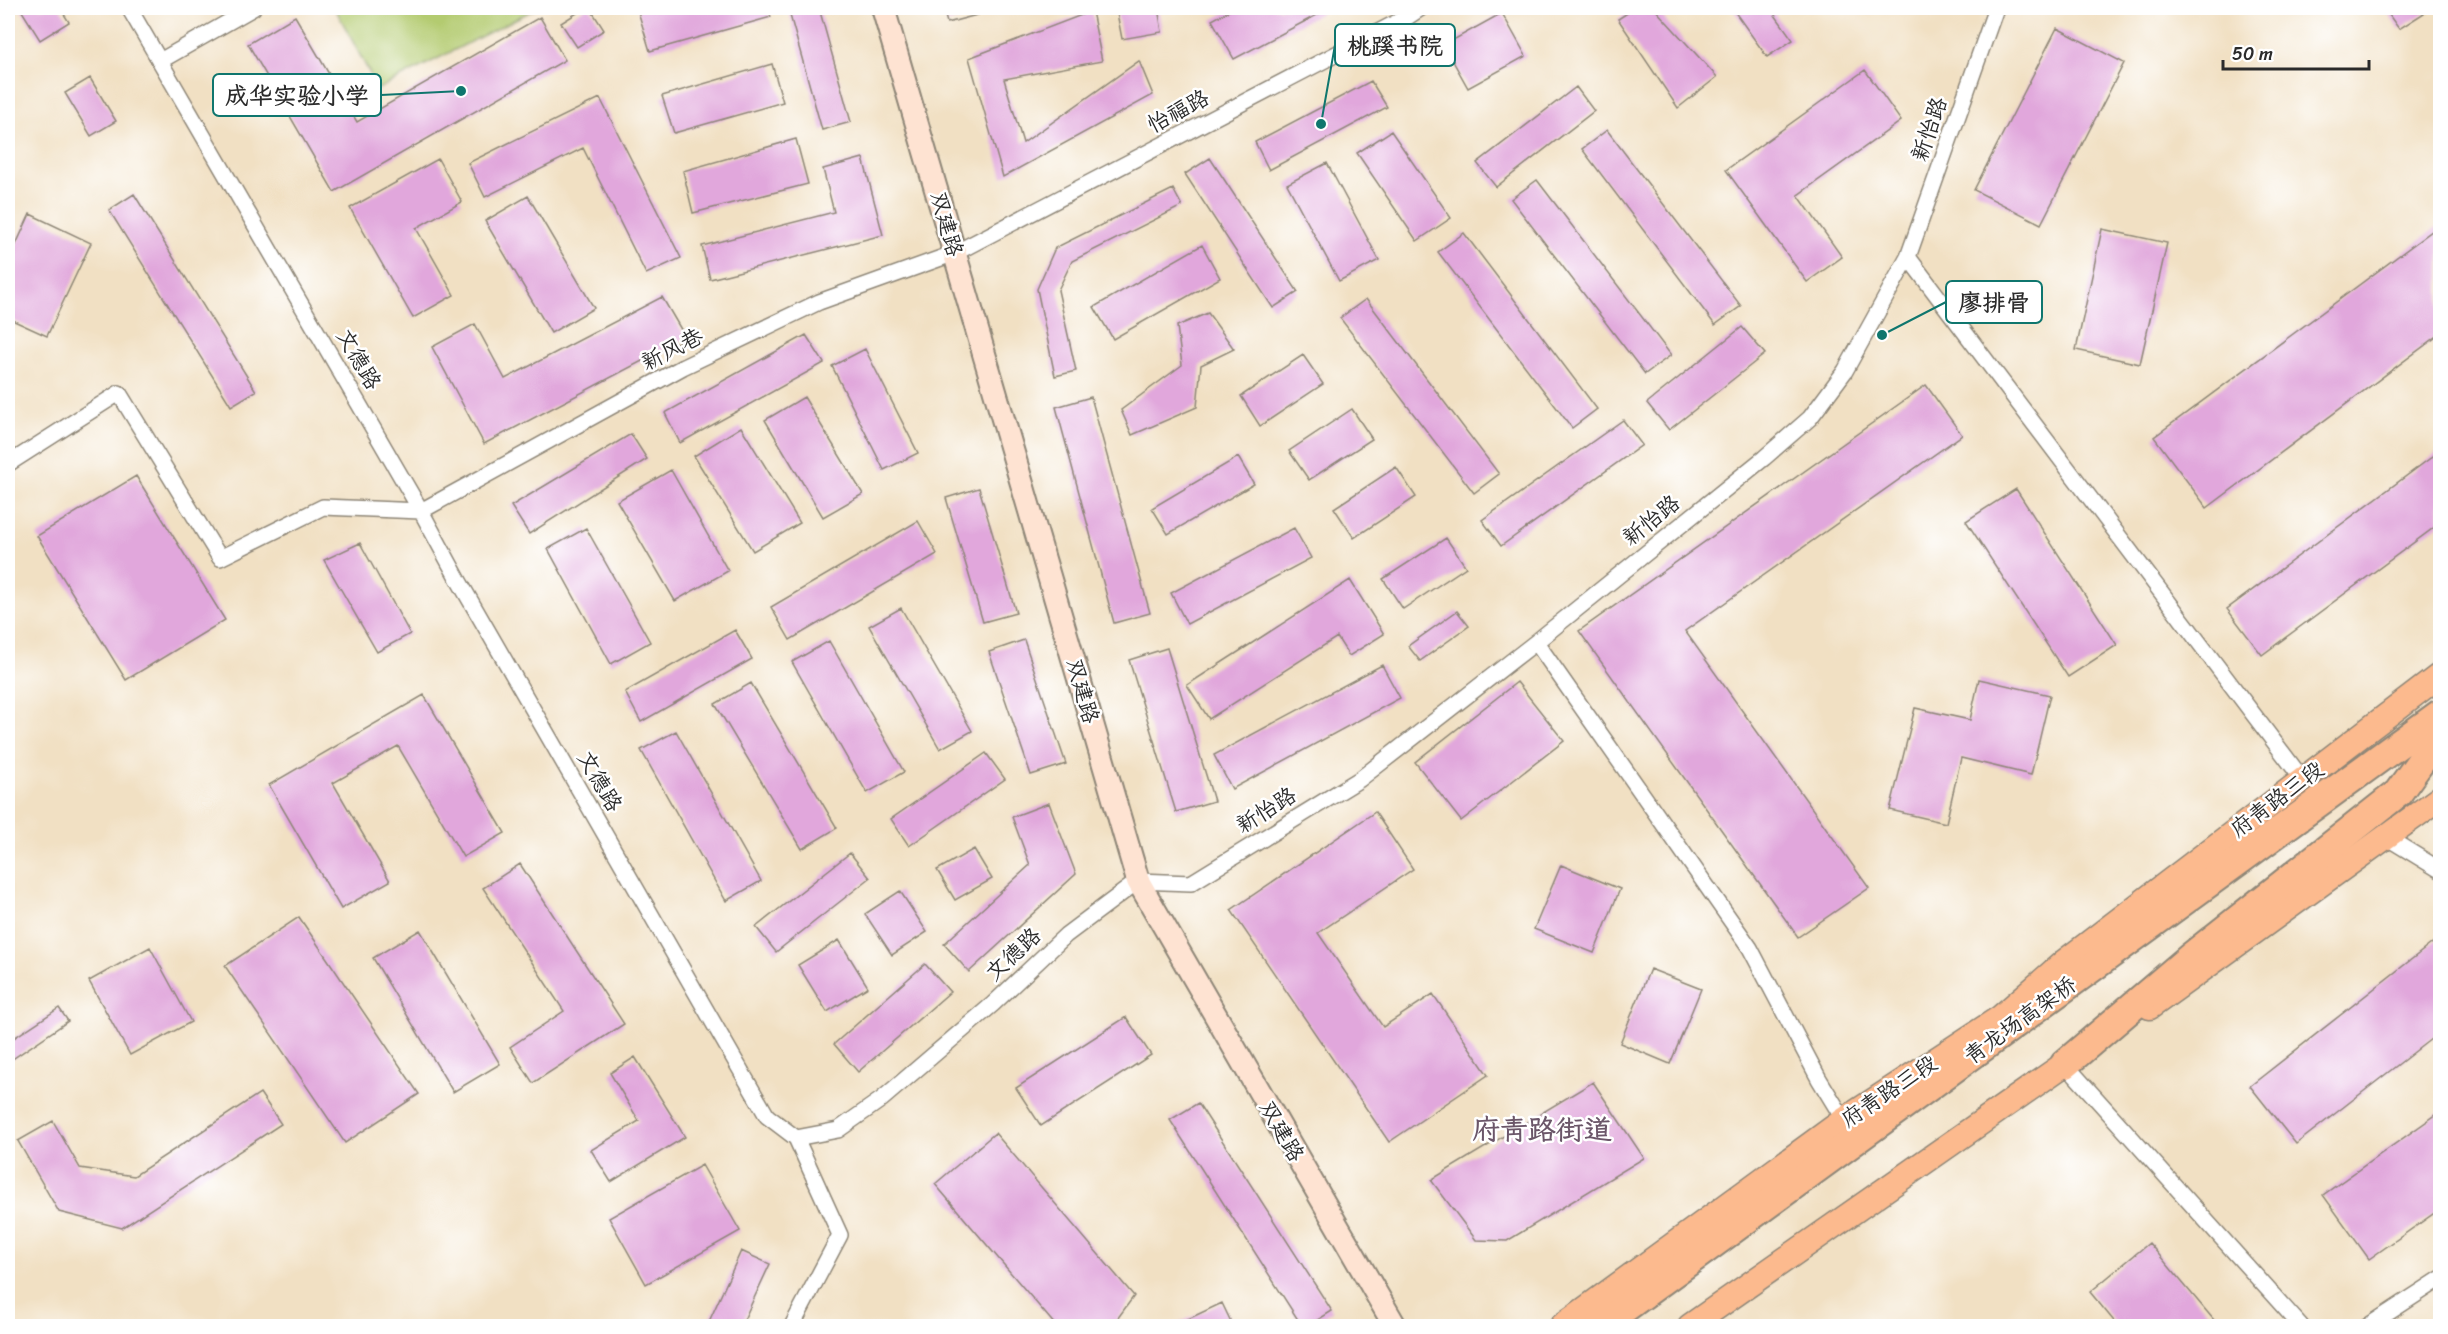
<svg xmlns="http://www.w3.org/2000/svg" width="2448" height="1334" font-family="Sriracha,'LXGW WenKai TC',sans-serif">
	<rect width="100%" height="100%" fill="#fff"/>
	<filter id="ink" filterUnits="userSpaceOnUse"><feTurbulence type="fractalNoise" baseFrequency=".0167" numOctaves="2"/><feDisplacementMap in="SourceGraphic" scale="12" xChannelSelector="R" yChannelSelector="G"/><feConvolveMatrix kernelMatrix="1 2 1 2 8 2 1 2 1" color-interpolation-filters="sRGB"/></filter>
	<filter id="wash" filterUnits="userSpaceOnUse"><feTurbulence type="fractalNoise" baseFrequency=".008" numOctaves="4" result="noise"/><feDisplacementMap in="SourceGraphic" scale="24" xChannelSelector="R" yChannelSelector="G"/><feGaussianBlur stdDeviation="1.35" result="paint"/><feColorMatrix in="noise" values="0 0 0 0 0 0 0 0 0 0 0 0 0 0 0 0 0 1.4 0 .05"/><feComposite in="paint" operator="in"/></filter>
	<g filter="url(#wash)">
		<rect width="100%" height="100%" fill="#f1e0c3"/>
		<path fill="#b3cb70" stroke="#6f7b4e" stroke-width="1.5" d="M335 8H537L378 89Z"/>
		<g id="blocks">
			<path fill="#e1a7dc" d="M20 8H60L69 22 40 40Z
				M585 8H590L604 30 577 47 561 23Z
				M637 8H768L771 17 650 51Z
				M788 8H819L851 122 822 130Z
				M943 8H1003L947 23Z
				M1116 8H1158L1162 32 1122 39Z
				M1234 8H1330L1234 59 1212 20Z
				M1635 8H1654L1717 77 1678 108 1618 19Z
				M1732 8H1770L1793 40 1767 57Z
				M2384 8H2432L2399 29Z
				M1092 11 1102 61 1004 79 1023 143 1139 61 1153 95 1003 177 969 58Z
				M1502 13 1526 56 1468 88 1444 45Z
				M295 16 357 122 540 17 565 60 334 192 248 44Z
				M2057 28 2124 63 2041 224 1974 190Z
				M772 64 783 102 674 133 662 96Z
				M1865 70 1901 121 1798 195 1842 257 1807 282 1726 170Z
				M90 78 116 121 91 136 65 93Z
				M1371 81 1387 107 1269 170 1255 142Z
				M1576 87 1594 111 1496 187 1477 163Z
				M600 98 681 258 646 274 583 148 485 197 468 163Z
				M1607 130 1741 306 1715 325 1582 149Z
				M1391 131 1451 218 1417 241 1357 153Z
				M796 139 808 184 693 213 683 171Z
				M863 158 883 235 710 279 702 246 834 212 823 169Z
				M1210 158 1298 292 1273 308 1185 174Z
				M438 159 462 202 416 228 454 295 413 318 350 208Z
				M1327 163 1379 260 1339 281 1287 184Z
				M1537 180 1671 355 1645 374 1511 199Z
				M1173 189 1182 206 1072 261 1058 290 1076 371 1055 376 1037 289 1055 248Z
				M134 194 256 391 231 406 109 210Z
				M528 196 594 308 551 333 485 221Z
				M30 214 91 243 47 336 12 320 8 325V262Z
				M2440 225V334L2207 508 2154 437Z
				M2102 229 2167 243 2140 364 2076 350Z
				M1464 233 1597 409 1572 428 1438 252Z
				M1202 245 1220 278 1113 339 1094 307Z
				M662 297 686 338 484 444 432 347 475 324 505 379Z
				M1366 299 1499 474 1474 493 1340 318Z
				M1208 313 1234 349 1201 365 1197 407 1132 435 1121 410 1182 365 1177 326Z
				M1742 327 1765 354 1669 430 1647 403Z
				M806 335 824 363 680 443 665 413Z
				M865 349 918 453 884 470 832 366Z
				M1303 355 1323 384 1260 426 1241 396Z
				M1926 385 1962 435 1685 631 1869 888 1798 937 1579 631Z
				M804 397 863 494 823 517 765 420Z
				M1091 397 1150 613 1114 623 1056 407Z
				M1352 409 1372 439 1309 480 1289 451Z
				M1623 420 1642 445 1501 546 1482 520Z
				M741 427 800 523 753 551 694 456Z
				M631 434 647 459 529 534 511 506Z
				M2440 451V523L2262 655 2227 609Z
				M1238 457 1254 484 1168 534 1152 508Z
				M1396 467 1416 497 1354 538 1334 508Z
				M671 470 728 571 675 601 617 501Z
				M136 476 225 620 126 680 37 536Z
				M979 488 1016 613 983 622 946 498Z
				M2016 489 2117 645 2068 677 1966 521Z
				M918 521 937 554 790 640 771 607Z
				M586 528 650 642 611 664 548 549Z
				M1294 528 1311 558 1187 624 1171 593Z
				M1446 538 1466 567 1403 609 1383 579Z
				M360 543 410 634 377 652 324 560Z
				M1350 580 1384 634 1349 656 1337 637 1209 719 1187 685Z
				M901 608 972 731 940 749 869 626Z
				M1457 611 1469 626 1420 661 1408 646Z
				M735 630 752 659 641 722 625 692Z
				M1024 640 1066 764 1031 775 989 652Z
				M829 641 904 772 867 793 792 662Z
				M1167 648 1214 801 1176 812 1129 660Z
				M1382 665 1400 698 1232 789 1214 755Z
				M1979 679 2050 695 2031 775 1961 758 1946 823 1890 810 1915 708 1970 720Z
				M1517 682 1564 741 1461 821 1415 762Z
				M751 683 837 828 802 849 715 704Z
				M424 695 505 833 463 857 398 746 333 783 390 881 341 909 269 785Z
				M676 731 761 881 726 901 641 750Z
				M986 753 1005 779 909 846 891 819Z
				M1049 803 1076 874 969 972 944 944 1030 865 1012 817Z
				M1375 812 1413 869 1318 933 1383 1027 1433 994 1488 1075 1389 1142 1231 910Z
				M974 849 992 879 955 900 937 870Z
				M850 853 870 878 776 952 756 927Z
				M520 864 624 1024 533 1083 510 1047 564 1011 483 888Z
				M1561 865 1620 889 1594 953 1534 929Z
				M900 891 927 932 892 955 865 914Z
				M299 917 419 1094 345 1143 225 966Z
				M420 930 500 1064 453 1092 373 958Z
				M2440 937V1032L2296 1144 2250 1086Z
				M839 940 868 987 827 1012 798 965Z
				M150 947 191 1022 130 1055 89 981Z
				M925 964 950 992 858 1072 834 1044Z
				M1650 969 1701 989 1670 1064 1620 1043Z
				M59 1008 68 1021 8 1062V1042Z
				M1126 1017 1151 1055 1041 1126 1016 1088Z
				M635 1057 685 1137 611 1182 591 1150 639 1121 610 1073Z
				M1593 1082 1644 1158 1507 1241 1476 1240 1431 1180Z
				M260 1093 281 1124 122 1228 59 1212 18 1141 53 1121 80 1168 134 1176Z
				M1198 1103 1332 1311 1308 1326H1302L1170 1120Z
				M2440 1112V1209L2369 1259 2323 1195Z
				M995 1133 1134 1296 1112 1326H1056L935 1184Z
				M702 1165 740 1231 646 1284 609 1218Z
				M2149 1243 2219 1326H2118L2090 1292Z
				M741 1251 770 1264 741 1326H707Z
				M1222 1303 1233 1326H1173Z"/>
		</g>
	</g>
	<g filter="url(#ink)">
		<use href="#blocks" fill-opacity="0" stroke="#8e8677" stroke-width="1.5"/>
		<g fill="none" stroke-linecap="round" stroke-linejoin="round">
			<g stroke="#8e8677" stroke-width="18">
				<path id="street" d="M129 8 421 511 459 581 767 1116 796 1138 838 1130 882 1099 993 1004 1066 935 1138 881 1191 883 1360 779 1536 642 1764 458 1810 418 1845 371 1908 257 1996 8
					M160 61 253 8
					M1908 257 2303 780
					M8 464 119 393 220 558 323 507 421 511 683 367 819 302 955 253 1409 16 1421 8
					M1536 642 1750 948 1819 1079 1844 1120
					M2386 837 2440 870
					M2065 1064 2301 1326
					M792 1326 840 1235 796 1138
					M2368 1326 2440 1279"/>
			</g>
			<g stroke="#8e8677" stroke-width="26">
				<path id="secondary" d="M883 8 1138 881 1395 1326"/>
			</g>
			<g stroke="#8e8677" stroke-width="27">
				<path id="primary" d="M2150 1007 2440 798
					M1562 1326 1844 1120 2001 1017 2064 962 2440 675
					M1690 1326 2079 1054"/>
			</g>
			<g stroke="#8e8677" stroke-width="32">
				<path id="highway" d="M2065 1064 2192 956 2398 793 2439 736
					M1600 1326 2440 714"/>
			</g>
			<use href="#street" stroke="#fff" stroke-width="15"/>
			<use href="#secondary" stroke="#fee3d2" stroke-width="22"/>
			<use href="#primary" stroke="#fcba8e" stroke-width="24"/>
			<use href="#highway" stroke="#fcba8e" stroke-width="28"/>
		</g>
	</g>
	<g text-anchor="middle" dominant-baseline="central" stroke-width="5" stroke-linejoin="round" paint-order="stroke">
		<g font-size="22" fill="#2b2b2b" stroke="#fff">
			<text transform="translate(1178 111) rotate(-28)">怡福路</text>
			<text transform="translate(1929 129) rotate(-71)">新怡路</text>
			<text transform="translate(947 224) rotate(74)">双建路</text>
			<text transform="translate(672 349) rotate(-27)">新风巷</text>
			<text transform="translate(359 359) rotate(60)">文德路</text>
			<text transform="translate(1651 520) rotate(-39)">新怡路</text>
			<text transform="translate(1083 691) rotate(74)">双建路</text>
			<text transform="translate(600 781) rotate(60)">文德路</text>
			<text transform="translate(2277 799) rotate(-37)">府青路三段</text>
			<text transform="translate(1266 810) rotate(-32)">新怡路</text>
			<text transform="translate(1013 954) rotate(-43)">文德路</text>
			<text transform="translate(2020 1020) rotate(-36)">青龙场高架桥</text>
			<text transform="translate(1889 1091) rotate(-34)">府青路三段</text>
			<text transform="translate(1282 1131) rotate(60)">双建路</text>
		</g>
		<g font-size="28" font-weight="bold" fill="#6b5669" stroke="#fff">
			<text x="1542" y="1129">府青路街道</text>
		</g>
	</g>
	<path fill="none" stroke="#0f766e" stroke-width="2" d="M1321 124L1335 45M461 91L381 95M1882 335L1946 302"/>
	<g fill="#0f766e" stroke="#fff" stroke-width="2">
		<circle cx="1321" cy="124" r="6"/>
		<circle cx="461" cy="91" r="6"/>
		<circle cx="1882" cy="335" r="6"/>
	</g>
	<g fill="#fff" stroke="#0f766e" stroke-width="2">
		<rect x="1335" y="24" width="120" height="42" rx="6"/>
		<rect x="213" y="74" width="168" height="42" rx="6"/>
		<rect x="1946" y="281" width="96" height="42" rx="6"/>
	</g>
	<g font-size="24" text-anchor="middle" font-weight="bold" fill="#2b2b2b">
		<text x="1395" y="54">桃蹊书院</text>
		<text x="297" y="104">成华实验小学</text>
		<text x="1994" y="311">廖排骨</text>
	</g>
	<rect width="2448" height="1334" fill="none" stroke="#fff" stroke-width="30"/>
	<path d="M2223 60v9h146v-9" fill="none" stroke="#2b2b2b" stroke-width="3"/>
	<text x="2232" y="60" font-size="18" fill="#2b2b2b" stroke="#ffffff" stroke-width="4.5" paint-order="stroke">50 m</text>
</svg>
